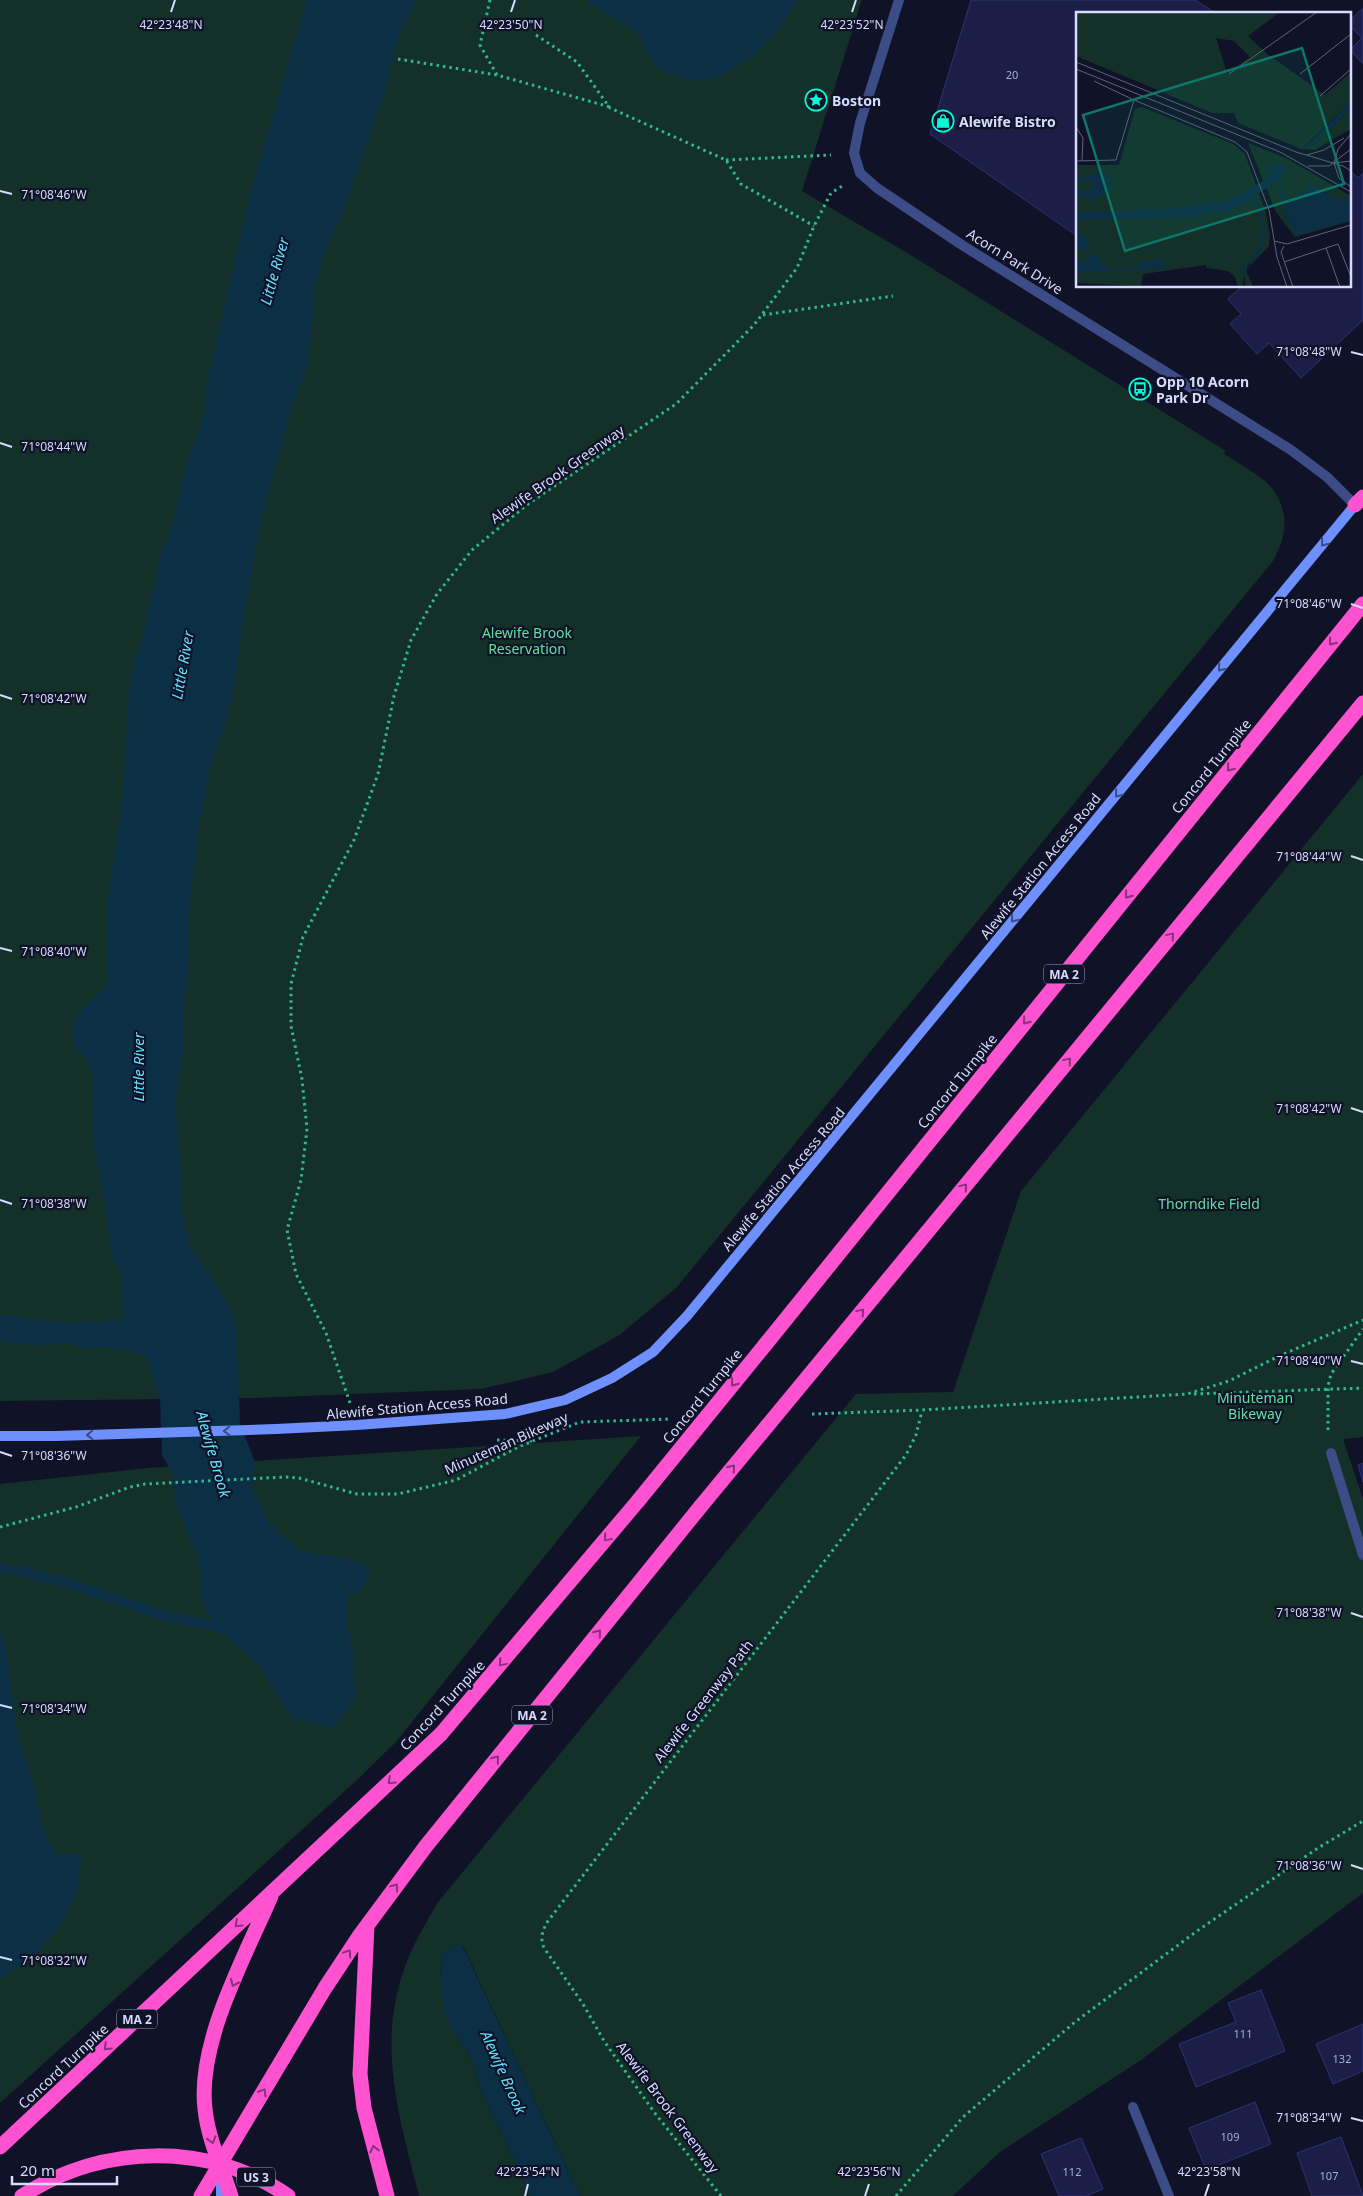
<svg xmlns="http://www.w3.org/2000/svg" width="1363" height="2196" font-family="'Noto Sans',sans-serif">
	<rect width="100%" height="100%" fill="#101227"/>
	<path fill="#133128" d="M0 0H862L802 191 909 254 1226 451 1224 454C1235 461 1265 478 1272 488 1290 513 1287 535 1273 561L724 1230 676 1288 618 1336 553 1372 481 1389 254 1398 0 1401Z
		M1363 774V1437L1343 1439 1363 1499V1893L1141 2060 1000 2152 953 2196H580L463 1946 452 1947 442 1954 440 1975 455 2034 464 2045 472 2060 482 2093 531 2196H419C400 2120 376 2044 405 1967 413 1944 426 1923 438 1902L856 1394 953 1392 1021 1191Z
		M641 1436 396 1742 357 1780 0 2103V1484L148 1468Z"/>
	<path fill="#0b2f45" d="M307 0H417L398 37 385 91 344 209 325 251 315 287 309 360 292 406 261 521 242 627 236 678 225 724 210 767 200 821 190 902V954L184 1002 183 1055 175 1101 180 1157 183 1223 190 1247 214 1280 230 1308 237 1328 240 1424 255 1462 252 1487 269 1522 300 1552 335 1556 360 1563 370 1570 363 1589 347 1597 348 1627 354 1657 355 1697 347 1712 332 1728 292 1718 257 1663 225 1635 206 1611 199 1585 202 1571 176 1502 172 1473 162 1455 160 1399 145 1355 107 1347 84 1348 68 1343 38 1346 0 1341V1315C19 1315 37 1320 55 1322 77 1324 101 1322 123 1319L121 1273 112 1258 105 1203 93 1143V1077L84 1055 73 1047 72 1024 85 1005 108 984 107 965 108 897 123 798 129 690 135 661 145 626 159 562 174 519 187 460 205 414 207 381 254 180Z
		M588 0H798L774 36 750 58 717 78 694 80 674 76 656 66 645 49 640 35 589 3Z
		M0 1628 5 1644 18 1737 33 1782 41 1822 55 1854H82L77 1894 60 1926 34 1957 0 1979Z
		M462 1945 580 2196H531L482 2093 472 2060 464 2045 455 2034 444 2012 440 1975 442 1953 452 1947Z"/>
	<g fill="none" stroke-linecap="round" stroke-linejoin="round">
		<path stroke="#0b2f45" stroke-width="10" d="M0 1568C62 1576 119 1604 179 1619 196 1623 212 1623 227 1631"/>
	</g>
	<path fill="#1c1e48" stroke="#2e3274" d="M971 0H1195L1217 14H1077V236L930 134Z
		M1363 8V64L1350 50 1362 38 1349 25V21Z
		M1349 170 1358 178 1363 173V320L1301 378 1269 343 1257 354 1230 324 1241 314 1228 299 1242 286H1349Z
		M1363 1463V1482L1358 1465Z
		M1261 1990 1285 2051 1196 2087 1179 2044 1236 2022 1228 2003Z
		M1363 2024V2071L1333 2084 1316 2044Z
		M1255 2102 1271 2144 1206 2170 1189 2128Z
		M1341 2137 1363 2196H1312L1297 2153Z
		M1081 2138 1103 2189 1086 2196H1059L1041 2154Z"/>
	<g fill="none" stroke-linecap="round" stroke-linejoin="round">
		<path stroke="#30b98d" stroke-width="3" stroke-dasharray="2.5 4" stroke-linecap="butt" d="M490 0 480 45 497 75
			M536 22V35L577 62 610 108 726 160 741 184 814 226
			M398 59 497 75 610 107
			M726 160 831 155
			M763 315 893 296
			M1194 1394 1363 1388
			M350 1403 326 1333 296 1274 287 1230 301 1180 307 1129 302 1079 291 1026V984L303 937 354 840 378 774 394 696 411 640 437 594 472 550 528 504 676 404 754 325 797 268 814 226 831 193 842 186
			M812 1414 922 1410 1187 1394 1229 1381 1279 1356 1363 1320
			M1328 1430V1386L1331 1374 1363 1329
			M497 1440 534 1441
			M0 1527 76 1507 130 1487 145 1484 286 1477 299 1478 357 1494H398L456 1480 518 1447 580 1422 671 1419
			M721 2196 654 2112 604 2041 583 2004 544 1948C540 1938 542 1931 548 1921L906 1455 916 1435 922 1411
			M896 2196 963 2117 1075 2022 1197 1931 1318 1848 1363 1821"/>
		<path stroke="#3b4c86" stroke-width="10" d="M899 0 860 123 854 153 860 173 877 188 962 245 1291 450 1327 477 1355 505
			M1331 1453 1363 1555
			M1133 2107 1169 2196"/>
		<path stroke="#6e90fe" stroke-width="10" d="M0 1436H56L276 1429 357 1425 505 1414 565 1400 612 1378 653 1352 687 1316 1355 505
			M221 2177V2196"/>
		<path stroke="#fe52d1" stroke-width="15" d="M1355 505 1363 497
			M765 1345 1363 604
			M830 1350 1363 703
			M367 1926 360 2074 364 2108 387 2196
			M0 2147 441 1734 638 1501
			M22 2196C102 2144 209 2141 288 2196
			M201 2196 325 1988 360 1935 426 1846 701 1506
			M231 2196C222 2168 208 2139 205 2109 197 2042 245 1957 271 1896"/>
		<path stroke="#fe52d1" stroke-width="15" d="M638 1501 765 1345
			M701 1506 830 1350"/>
	</g>
	<defs><path id="oneway-chevron" d="M-2-3.5L2.5 0L-2 3.5" fill="none" stroke-width="1.6" stroke-linecap="round" stroke-linejoin="round" transform="scale(1.25)"/></defs>
	<g stroke="#3a4b88">
		<use href="#oneway-chevron" transform="translate(1324 543) rotate(129)"/>
		<use href="#oneway-chevron" transform="translate(1221 668) rotate(129)"/>
		<use href="#oneway-chevron" transform="translate(1118 794) rotate(129)"/>
		<use href="#oneway-chevron" transform="translate(1014 919) rotate(129)"/>
		<use href="#oneway-chevron" transform="translate(227 1431) rotate(178)"/>
		<use href="#oneway-chevron" transform="translate(90 1435) rotate(178)"/>
	</g>
	<g stroke="#87327c">
		<use href="#oneway-chevron" transform="translate(1332 642) rotate(129)"/>
		<use href="#oneway-chevron" transform="translate(1230 768) rotate(129)"/>
		<use href="#oneway-chevron" transform="translate(1128 895) rotate(129)"/>
		<use href="#oneway-chevron" transform="translate(1171 936) rotate(-50)"/>
		<use href="#oneway-chevron" transform="translate(1026 1021) rotate(129)"/>
		<use href="#oneway-chevron" transform="translate(1068 1061) rotate(-50)"/>
		<use href="#oneway-chevron" transform="translate(964 1187) rotate(-50)"/>
		<use href="#oneway-chevron" transform="translate(861 1312) rotate(-50)"/>
		<use href="#oneway-chevron" transform="translate(734 1383) rotate(129)"/>
		<use href="#oneway-chevron" transform="translate(732 1468) rotate(-51)"/>
		<use href="#oneway-chevron" transform="translate(607 1538) rotate(130)"/>
		<use href="#oneway-chevron" transform="translate(598 1633) rotate(-51)"/>
		<use href="#oneway-chevron" transform="translate(502 1663) rotate(130)"/>
		<use href="#oneway-chevron" transform="translate(496 1759) rotate(-51)"/>
		<use href="#oneway-chevron" transform="translate(391 1781) rotate(137)"/>
		<use href="#oneway-chevron" transform="translate(395 1887) rotate(-53)"/>
		<use href="#oneway-chevron" transform="translate(238 1924) rotate(137)"/>
		<use href="#oneway-chevron" transform="translate(348 1953) rotate(-56)"/>
		<use href="#oneway-chevron" transform="translate(234 1983) rotate(114)"/>
		<use href="#oneway-chevron" transform="translate(107 2047) rotate(137)"/>
		<use href="#oneway-chevron" transform="translate(263 2092) rotate(-59)"/>
		<use href="#oneway-chevron" transform="translate(212 2140) rotate(73)"/>
		<use href="#oneway-chevron" transform="translate(374 2149) rotate(-104)"/>
	</g>
	<path fill="none" stroke="#d6dcff" stroke-width="2" d="M171 12 175 0M511 12 515 0M852 12 856 0M0 191 12 194M1351 352 1363 355M0 443 12 447M1351 604 1363 608M0 695 12 699M1351 856 1363 860M0 948 12 951M1351 1108 1363 1112M0 1200 12 1204M1351 1361 1363 1364M0 1452 12 1456M1351 1613 1363 1617M0 1705 12 1708M1351 1865 1363 1869M0 1957 12 1960M1351 2118 1363 2121M525 2196 528 2184M865 2196 869 2184M1205 2196 1209 2184"/>
	<defs>
		<g id="sight-ring" transform="scale(1.125)"><circle r="9.5" fill="#101227" stroke="#03fed5" stroke-width="1.5"/><path d="M0-6L1.8-2.2L6-1.7L2.9 1.2L3.7 5.4L0 3.3L-3.7 5.4L-2.9 1.2L-6-1.7L-1.8-2.2Z" fill="#03fed5"/></g>
		<g id="shop-ring" transform="scale(1.125)"><circle r="9.5" fill="#101227" stroke="#03fed5" stroke-width="1.5"/><path d="M-5-2.5h2.3a2.7 3.5 0 0 1 5.4 0H5L5.5 6h-11ZM-1.5-2.5h3a1.5 2.3 0 0 0-3 0Z" fill="#03fed5"/></g>
		<g id="bus-ring" transform="scale(1.125)"><circle r="9.5" fill="#101227" stroke="#03fed5" stroke-width="1.5"/><path d="M-5-6H5V4H4V6H2V4H-2V6H-4V4H-5ZM-3.5-4V0h7V-4ZM-3.5 1.2v1.5H-2V1.2ZM2 1.2v1.5H3.5V1.2Z" fill="#03fed5"/></g>
	</defs>
	<g fill-rule="evenodd">
		<use href="#sight-ring" x="816" y="100"/>
		<use href="#shop-ring" x="943" y="121"/>
		<use href="#bus-ring" x="1140" y="389"/>
	</g>
	<g text-anchor="middle" dominant-baseline="central" stroke-width="4.5" stroke-linejoin="round" paint-order="stroke">
		<g font-size="11" fill="#a8acd1">
			<text x="1012" y="74">20</text>
			<text x="1243" y="2033">111</text>
			<text x="1342" y="2058">132</text>
			<text x="1230" y="2136">109</text>
			<text x="1072" y="2171">112</text>
			<text x="1329" y="2175">107</text>
		</g>
		<g fill="#101227" stroke="#9b9fbe" stroke-width="1">
			<rect x="1044" y="964.5" width="40" height="19" rx="4"/>
			<rect x="512" y="1705.5" width="40" height="19" rx="4"/>
			<rect x="117" y="2009.5" width="40" height="19" rx="4"/>
			<rect x="237" y="2167.5" width="38" height="19" rx="4"/>
		</g>
		<g font-size="12" font-weight="bold" fill="#d6dcff">
			<text x="1064" y="974">MA 2</text>
			<text x="532" y="1715">MA 2</text>
			<text x="137" y="2019">MA 2</text>
			<text x="256" y="2177">US 3</text>
		</g>
		<g font-size="14" font-weight="bold" fill="#d6dcff" stroke="#101227" text-anchor="start">
			<text x="832" y="100">Boston</text>
			<text x="959" y="121">Alewife Bistro</text>
			<text x="1156" y="381">Opp 10 Acorn<tspan x="1156" dy="16">Park Dr</tspan></text>
		</g>
		<g font-size="14" fill="#d6dcff" stroke="#101227">
			<text transform="translate(1015 261) rotate(32)">Acorn Park Drive</text>
			<text transform="translate(557 474) rotate(-35)">Alewife Brook Greenway</text>
			<text transform="translate(1211 766) rotate(-51)">Concord Turnpike</text>
			<text transform="translate(1040 866) rotate(-51)">Alewife Station Access Road</text>
			<text transform="translate(957 1081) rotate(-51)">Concord Turnpike</text>
			<text transform="translate(783 1179) rotate(-50)">Alewife Station Access Road</text>
			<text transform="translate(702 1396) rotate(-51)">Concord Turnpike</text>
			<text transform="translate(417 1406) rotate(-5)">Alewife Station Access Road</text>
			<text transform="translate(506 1443) rotate(-24)">Minuteman Bikeway</text>
			<text transform="translate(703 1701) rotate(-52)">Alewife Greenway Path</text>
			<text transform="translate(442 1705) rotate(-47)">Concord Turnpike</text>
			<text transform="translate(63 2066) rotate(-43)">Concord Turnpike</text>
			<text transform="translate(668 2107) rotate(53)">Alewife Brook Greenway</text>
		</g>
		<g font-size="14" fill="#61e09f" stroke="#101227">
			<text x="527" y="632">Alewife Brook<tspan x="527" dy="16">Reservation</tspan></text>
			<text x="1209" y="1203">Thorndike Field</text>
			<text x="1255" y="1397">Minuteman<tspan x="1255" dy="16">Bikeway</tspan></text>
		</g>
		<g font-size="15" font-style="italic" fill="#65dffe" stroke="#101227">
			<text transform="translate(274 271) rotate(-74)">Little River</text>
			<text transform="translate(182 665) rotate(-80)">Little River</text>
			<text transform="translate(138 1067) rotate(-90)">Little River</text>
			<text transform="translate(214 1454) rotate(74)">Alewife Brook</text>
			<text transform="translate(504 2072) rotate(66)">Alewife Brook</text>
		</g>
	</g>
	<g transform="translate(1076 12)">
		<rect width="275" height="275" fill="#101227"/>
		<path d="M0 0H204L172 24 190 41 249 83 275 60V90L229 134 236 133 275 95V117L239 138 225 137 162 111 158 101H136L0 44ZM140 26 158 29 174 45 151 61ZM66 95 157 132 169 142 190 201 194 223 193 234 170 258 177 275H169L170 257 183 241 171 251 166 275H162L159 265 152 259 131 256 130 253 67 262 65 274 0 271V153H43L59 97ZM172 131 210 146 275 184V209L219 225 200 200Z" fill="#133128" fill-rule="evenodd"/>
		<path d="M275 90V95L264 108 236 133 229 135ZM207 152 211 157 203 169 179 183 190 220 182 244 171 254 169 275 168 254 182 239 187 219 177 187 149 201 144 198 114 205 0 208V200L93 197 153 188 189 168 194 162V154ZM25 159 36 167 31 180 18 187 0 185V177L11 179 19 175 17 171 0 169V163L9 166ZM231 174H239L256 186 270 189 275 195V208L225 222 214 207 210 192 232 177ZM0 220 11 225 13 240 0 236ZM15 242 23 245 32 260H0V247L10 250ZM87 247 90 251 88 256 62 258 63 250Z" fill="#0b2f45"/>
		<path fill="none" stroke="#0b2f45" stroke-width="2.5" d="M204 167 205 191 209 201H213M209 202 223 224M30 259 61 258"/>
		<path fill="none" stroke="#5f637d" stroke-width="1" d="M0 50 220 140 267 154 275 159M0 57 204 140 275 180M153 62 241 0M224 62 275 22M18 69 58 88M244 84 275 57M58 88 159 130 171 140 193 198 201 245 211 275M0 115 7 126 6 149M275 122 262 137 258 151 263 166 275 175M231 143 248 138 268 126M0 149 40 148 58 88M258 151 275 149M232 154H253L275 137M198 229 211 232 275 213M208 234 205 240 217 275M250 236 264 275M208 250 262 232 275 265"/>
		<path fill="#0f766e" fill-opacity="0.15" stroke="#0f766e" stroke-width="2.5" d="M226 36 268 172 49 239 7 103Z"/>
		<rect width="275" height="275" fill="none" stroke="#d6dcff" stroke-width="2.5"/>
	</g>
	<g font-size="12" text-anchor="middle" fill="#d6dcff" stroke="#101227" stroke-width="4.5" stroke-linejoin="round" paint-order="stroke">
		<text x="171" y="29">42°23'48"N</text>
		<text x="511" y="29">42°23'50"N</text>
		<text x="852" y="29">42°23'52"N</text>
		<text x="54" y="199">71°08'46"W</text>
		<text x="1309" y="356">71°08'48"W</text>
		<text x="54" y="451">71°08'44"W</text>
		<text x="1309" y="608">71°08'46"W</text>
		<text x="54" y="703">71°08'42"W</text>
		<text x="1309" y="861">71°08'44"W</text>
		<text x="54" y="956">71°08'40"W</text>
		<text x="1309" y="1113">71°08'42"W</text>
		<text x="54" y="1208">71°08'38"W</text>
		<text x="1309" y="1365">71°08'40"W</text>
		<text x="54" y="1460">71°08'36"W</text>
		<text x="1309" y="1617">71°08'38"W</text>
		<text x="54" y="1713">71°08'34"W</text>
		<text x="1309" y="1870">71°08'36"W</text>
		<text x="54" y="1965">71°08'32"W</text>
		<text x="1309" y="2122">71°08'34"W</text>
		<text x="528" y="2176">42°23'54"N</text>
		<text x="869" y="2176">42°23'56"N</text>
		<text x="1209" y="2176">42°23'58"N</text>
	</g>
	<path d="M12 2176v8h105v-8" fill="none" stroke="#d6dcff" stroke-width="2.5"/>
	<text x="20" y="2176" font-size="15" fill="#d6dcff" stroke="#101227" stroke-width="4" paint-order="stroke">20 m</text>
</svg>
